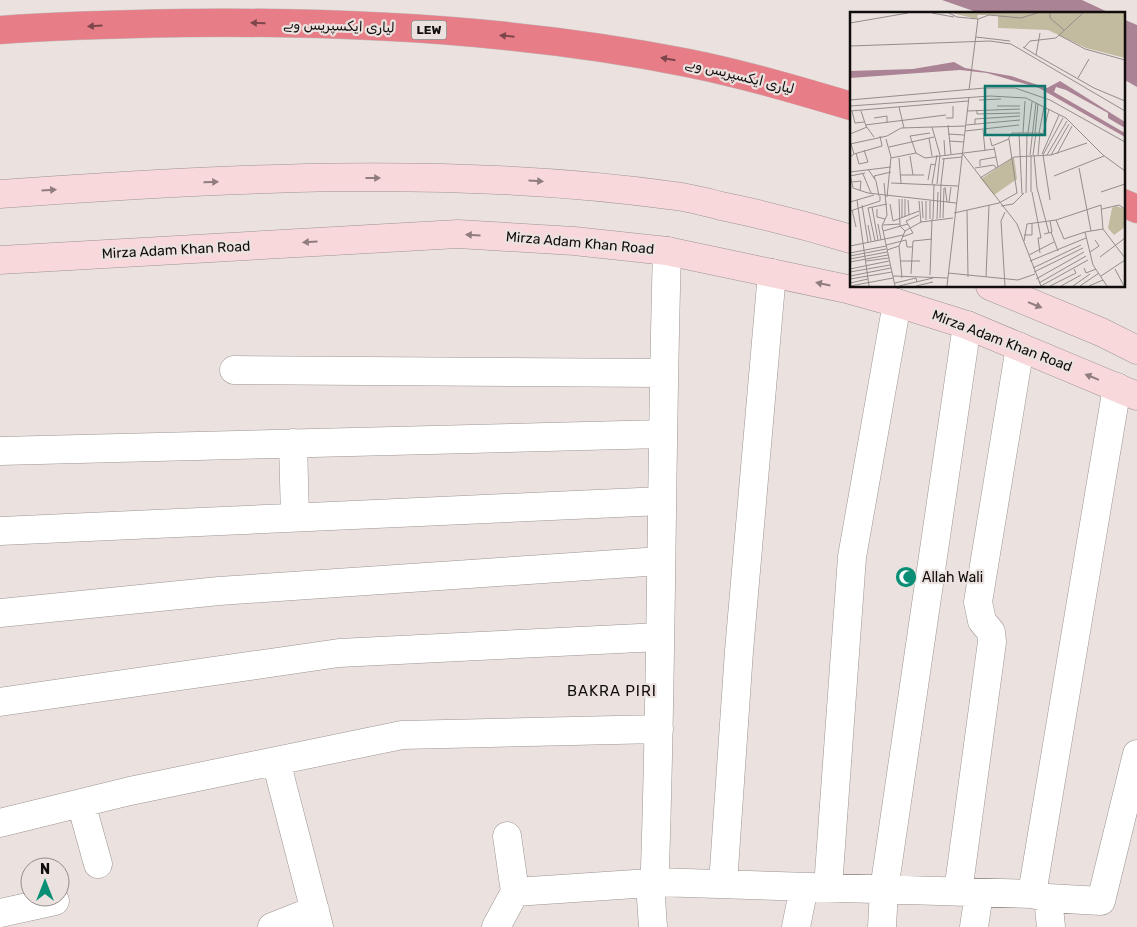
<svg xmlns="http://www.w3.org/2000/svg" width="1137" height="927" font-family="Rubik,Cairo,sans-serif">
	<rect width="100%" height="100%" fill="#ebe2df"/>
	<path fill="#aa8395" d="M942 0H1082L1112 14H982Z
		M1123 19 1137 25V87L1123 79Z"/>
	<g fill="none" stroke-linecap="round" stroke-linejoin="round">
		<g stroke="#9c9491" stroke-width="29">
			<path id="minor" d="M234 370 664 373
				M293 443 295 517
				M0 451 663 434
				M0 531 662 501
				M0 613 219 591 661 561
				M0 702 339 653 660 637
				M276 761 319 927
				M81 803 98 864
				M0 823 130 791 402 735 659 729
				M507 836 515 892
				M656 882 655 868C662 662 661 457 667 251
				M650 883 653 927
				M723 884 739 651 772 273
				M828 887 852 557 897 303
				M958 892 992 642 991 632 982 621 978 602 1020 347
				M1032 894 1117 387
				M1048 898 1051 927
				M0 913 55 901
				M272 927 315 910
				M496 927 515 892 650 883 656 882 1032 894 1048 898 1101 901 1137 754
				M796 927 804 887
				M882 927 884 890 967 325
				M974 927 979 893"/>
		</g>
		<g stroke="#9c9491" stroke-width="29">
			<path id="secondary" d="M0 194C224 178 452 165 675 196 691 198 706 202 721 206 765 215 808 226 851 239
				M0 260 458 234 574 241 667 251 847 289 897 303 967 325 1137 396
				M990 286 1101 332 1137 350"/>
		</g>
		<g stroke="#c1c0c0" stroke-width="29">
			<path id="motorway" d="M0 30C62 25 124 24 185 23 353 21 523 30 688 63 743 74 797 90 851 106
				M1123 203 1137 209"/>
		</g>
		<use href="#minor" stroke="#fff" stroke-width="28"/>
		<use href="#secondary" stroke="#f8d8db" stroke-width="28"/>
		<use href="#motorway" stroke="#e77e87" stroke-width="28"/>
	</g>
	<defs><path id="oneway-solid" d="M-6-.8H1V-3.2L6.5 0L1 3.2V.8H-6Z" transform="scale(1.25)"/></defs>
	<g fill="#7c464a">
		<use href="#oneway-solid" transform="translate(258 23) rotate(-179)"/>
		<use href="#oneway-solid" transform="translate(95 26) rotate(177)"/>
		<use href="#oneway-solid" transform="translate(507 36) rotate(-174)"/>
		<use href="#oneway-solid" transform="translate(668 59) rotate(-170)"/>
	</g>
	<g fill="#907d7e">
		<use href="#oneway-solid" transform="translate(373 178)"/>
		<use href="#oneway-solid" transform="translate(536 181) rotate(3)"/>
		<use href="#oneway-solid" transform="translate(211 182) rotate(-2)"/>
		<use href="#oneway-solid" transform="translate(49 190) rotate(-4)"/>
		<use href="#oneway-solid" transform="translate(473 235) rotate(-177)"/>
		<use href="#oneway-solid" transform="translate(310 242) rotate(177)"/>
		<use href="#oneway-solid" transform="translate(823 284) rotate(-168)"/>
		<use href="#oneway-solid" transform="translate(1035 305) rotate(22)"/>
		<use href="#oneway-solid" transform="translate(1092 377) rotate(-158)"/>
	</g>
	<defs>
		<g id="mosque-disc" transform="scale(1.125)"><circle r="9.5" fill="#0a8f76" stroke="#ebe2df"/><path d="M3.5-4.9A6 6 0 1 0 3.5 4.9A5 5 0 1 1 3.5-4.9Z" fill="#fff"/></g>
	</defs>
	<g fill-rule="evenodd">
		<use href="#mosque-disc" x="906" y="577"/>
	</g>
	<g text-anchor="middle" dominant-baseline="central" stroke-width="4.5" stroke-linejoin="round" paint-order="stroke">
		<rect fill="#ebe2df" stroke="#524d4b" stroke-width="1" x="411.5" y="20.5" width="35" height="19" rx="4"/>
		<g font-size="12" font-weight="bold" fill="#100d0c">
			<text x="429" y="30">LEW</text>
		</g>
		<g font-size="14" fill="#100d0c" stroke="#ebe2df">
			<text transform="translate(339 26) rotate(2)">لیاری ایکسپریس وے</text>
			<text transform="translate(740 76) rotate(14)">لیاری ایکسپریس وے</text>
			<text transform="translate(580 243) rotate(5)">Mirza Adam Khan Road</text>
			<text transform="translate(176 250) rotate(-3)">Mirza Adam Khan Road</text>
			<text transform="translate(1002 341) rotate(21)">Mirza Adam Khan Road</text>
		</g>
		<g font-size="14" fill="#100d0c" stroke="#ebe2df" text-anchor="start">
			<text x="922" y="577">Allah Wali</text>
		</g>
		<g font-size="15" letter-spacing="1" fill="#100d0c" stroke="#ebe2df">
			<text x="612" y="691">BAKRA PIRI</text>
		</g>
	</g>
	<g transform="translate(850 12)">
		<rect width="275" height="275" fill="#ebe2df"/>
		<path d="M102 1H275V46L236 36 198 18 148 16V3H128L127 7ZM164 145 167 167 144 183 131 167ZM266 194 275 197V215L264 223 258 216 262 196Z" fill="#c2bb9f"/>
		<path d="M104 50 115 56 161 64 197 76 210 69 275 110V116L258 106V101L216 78 206 75 204 80 275 121V125L189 76 137 61 110 58 0 66V59L63 57Z" fill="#aa8395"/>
		<path fill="none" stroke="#938d8b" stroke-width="1" d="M82 1 104 5M99 1 107 5 128 7 139 3 171 6 187 1M200 1V6L214 18M0 11 58 1M190 21 186 43 244 76 275 89M209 23 235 37 275 48M126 25 160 29M0 34 140 29 161 32 275 99M173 35 186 43M174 36 180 29 206 26 233 1M228 66 239 47M119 78 128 7M0 88 135 76H165L200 88 275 130M129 88 151 87M0 94 140 84 176 86 216 106 253 143 275 159M147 94H170M49 95 54 116M127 98V102L170 101M0 99 118 89M2 99 5 111 14 110M11 99 16 114 24 125M117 99 170 97M24 106 37 104V111M96 106H103V94M125 112V107L170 104M15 113 96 103M98 113 101 142M116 113 170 108M82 115 90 143M133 118 135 139M115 119 169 113M169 121 172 182M173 121 175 89M178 121 182 90M185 121 188 92M189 121 194 95M0 122 17 115M98 122 114 123M79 126 82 144M36 127 41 145 37 185M158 127 162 121H190M94 128 95 143M99 129 114 130M0 132 37 124 51 116 115 114M39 135 84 125M144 135 148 155M6 141 9 152 18 150 14 138M66 141 60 124 80 121M112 141 167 212 191 274M4 142 32 134 30 124M192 142 209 103M207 142 222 114M180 143 186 91M181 143V180M183 143 186 121M184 143 187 176 199 221M188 143 190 121 193 122 199 97M197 143 217 109M201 143 219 112M60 144 63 163M0 145 4 142 1 132M41 146 66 141 75 146 145 137M49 146 51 171M92 147 112 145M130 154V148L146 145M125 156 144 153 146 156M229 156 241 219M18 157 26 169 29 184M0 160 41 155M0 162 3 176 18 181 106 191M13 162 21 181M50 163H74M0 164 15 161M204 164 254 144M130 166 164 145 201 143 237 131M25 167 24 164 41 160M78 168 81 152 85 153M2 170 11 169 10 179M34 171 37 203 32 214 45 274M41 171 108 174M82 172 87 143M87 172 90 143M91 172 94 147M95 175 97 190M182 180 191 226H188L190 241M251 180 275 172M176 181 177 121M49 187 50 214 55 219M52 187V206M55 187V205M7 188 19 274M58 188 59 203M200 188 193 143 213 106M69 189 71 211M72 189 73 206M0 190 24 183M99 190 101 175M40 192 43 209 69 199M12 193 18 230M151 194 163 192 174 181M22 195 28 228M27 197V205L35 207M252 197 269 193 275 197M2 198 6 215M117 198 118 265M0 199 30 189V184M155 200 151 209 155 274M104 201 149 191 167 181 159 127 142 134 140 126M90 206 91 172M93 206 94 176M80 207V189M83 207 84 172M87 207 88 180M76 208V189M206 208 214 227 235 220M28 212 31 228M18 213 21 229M33 213 50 212M253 217 235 220 243 253 257 274M33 219 58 212M201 220 208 239M194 222 202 220 200 209M174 223H182V211M52 225 63 221 56 209 69 203M35 227 53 223M25 229 18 196 37 192M174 229 177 212 206 208 251 193 253 217 275 246M36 233 56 228 57 235H62M0 234 35 227M49 234 52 266M37 238 49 234 55 219 71 210 103 206M240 240 249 234 245 228M0 241 36 234M179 243 204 230M0 244 36 237M250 245 275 226M0 247 37 240M16 249 39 246M50 249H70M180 249 236 226M0 250 38 243M183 256 231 233M234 256 236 261 246 257M0 257 39 249M265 257 274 274M0 260 40 253M184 260 233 236M98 261 168 268 185 262M61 262 63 229 82 227M80 263 82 207M0 264 41 256M43 264 98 266M251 264 275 248M136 265 139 193M0 267 42 260M186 267 234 240M0 271 18 267M45 271 66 266 67 270M189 271 236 244M0 274 43 266M49 274 83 266M66 274 83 270M97 274 119 85M191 274 238 248M200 274 226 261 224 257M211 274 231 263M223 274 240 262M230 274 249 261M239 274 253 268"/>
		<path fill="#0f766e" fill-opacity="0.15" stroke="#0f766e" stroke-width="2.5" d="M135 74H195V123H135Z"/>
		<rect width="275" height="275" fill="none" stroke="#100d0c" stroke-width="2.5"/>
	</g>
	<g transform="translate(45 882)"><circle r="24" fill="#ebe2df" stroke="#938d8b"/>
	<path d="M0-4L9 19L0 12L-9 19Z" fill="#0a8f76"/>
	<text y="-8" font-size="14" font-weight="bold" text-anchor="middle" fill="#100d0c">N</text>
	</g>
</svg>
